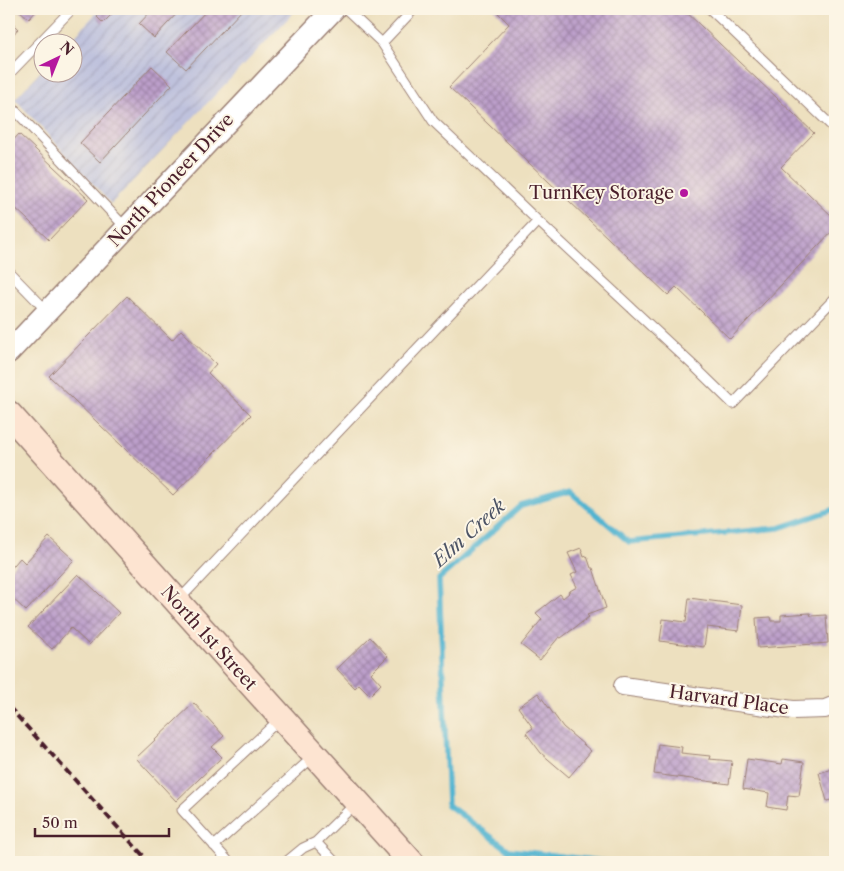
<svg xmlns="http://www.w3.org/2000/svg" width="844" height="871" font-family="'Libre Caslon Text',serif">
	<defs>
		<pattern id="industrial-furrows" width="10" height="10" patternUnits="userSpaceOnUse" patternTransform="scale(1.25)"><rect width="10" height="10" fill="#bfc2dd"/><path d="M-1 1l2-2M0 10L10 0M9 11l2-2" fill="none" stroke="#a6a6be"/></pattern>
		<pattern id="building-cross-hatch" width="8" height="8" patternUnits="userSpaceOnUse" patternTransform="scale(1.25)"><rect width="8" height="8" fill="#bc9fca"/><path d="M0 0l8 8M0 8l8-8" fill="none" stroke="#9b81a4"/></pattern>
	</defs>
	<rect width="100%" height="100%" fill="#fcf5e5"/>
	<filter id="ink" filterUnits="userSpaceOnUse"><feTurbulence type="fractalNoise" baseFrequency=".02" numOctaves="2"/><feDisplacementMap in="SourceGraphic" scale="10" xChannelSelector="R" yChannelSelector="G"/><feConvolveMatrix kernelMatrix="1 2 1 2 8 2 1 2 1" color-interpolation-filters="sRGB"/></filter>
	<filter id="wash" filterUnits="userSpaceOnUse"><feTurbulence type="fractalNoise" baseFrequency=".0096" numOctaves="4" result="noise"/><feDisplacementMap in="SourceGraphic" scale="20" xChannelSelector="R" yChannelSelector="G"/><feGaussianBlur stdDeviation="1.12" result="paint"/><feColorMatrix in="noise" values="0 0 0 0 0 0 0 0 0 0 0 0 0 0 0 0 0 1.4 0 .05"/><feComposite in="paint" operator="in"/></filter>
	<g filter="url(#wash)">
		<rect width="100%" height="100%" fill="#ede0bf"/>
		<path fill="url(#industrial-furrows)" d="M100 9H297L111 204 15 99 42 70V72H72V42H69Z"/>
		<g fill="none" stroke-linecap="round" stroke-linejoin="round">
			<path stroke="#51b4d0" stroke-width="5.5" d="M609 862 509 850 448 805 439 579 521 506 570 492 629 542 779 528 835 509"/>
		</g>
		<g id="blocks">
			<path fill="url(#building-cross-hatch)" d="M18 9H38L29 19Z
				M105 9H117L103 23 97 17Z
				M153 9H181L154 38 139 24Z
				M208 9H243L186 69 167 52Z
				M494 9H683L814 133 781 167 835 219V228L730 339 676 287 668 295 449 87 509 24Z
				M9 20 18 29 9 39Z
				M152 66 172 85 100 162 80 143Z
				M19 134 88 199 49 240 9 202V145Z
				M127 296 172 340 181 330 216 364 208 373 251 415 173 495 49 376Z
				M49 537 74 560 26 611 9 595V571L20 558 25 563Z
				M581 548 584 557 587 556 591 568H593L606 608 587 615 589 617 561 638 559 637 540 660 521 645 542 619 536 613 560 594 563 598 569 593 568 592 577 587 571 575 577 572 568 553Z
				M78 574 119 613 89 645 71 628 52 649 28 627Z
				M689 598 742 605 739 631 707 627 704 647 660 641 663 619 686 622Z
				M810 613 811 616 826 615 828 643 758 648 756 618 771 617 772 621H781V615Z
				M370 637 388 656 371 673 381 684 370 695 359 684 355 688 337 669Z
				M538 693 563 727 591 751 569 777 541 753 526 733 533 728 518 707Z
				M194 703 224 736 212 747 222 757 176 801 136 758Z
				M658 744 682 747 681 753 710 756 709 759 732 761 729 784 654 774Z
				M747 759 782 764 783 759 804 762 799 796 788 795 786 810 767 807 769 793 743 789Z
				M835 768V799L827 801 819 773Z"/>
		</g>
	</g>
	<g filter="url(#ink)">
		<use href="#blocks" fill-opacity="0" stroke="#9c8075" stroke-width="1"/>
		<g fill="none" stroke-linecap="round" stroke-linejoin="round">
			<g stroke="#9c8075" stroke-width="11">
				<path id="service" d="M346 9 382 43
					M414 9 382 43 433 121 538 221
					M710 9 835 129
					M9 74 72 9
					M9 104 126 228
					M9 272 47 311
					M179 600 538 221 697 369 733 404 835 298
					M214 846 314 756
					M229 862 182 810 281 718
					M286 862 303 848 316 842
					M335 862 316 842 356 803"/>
			</g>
			<g stroke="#9c8075" stroke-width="20">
				<path id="minor" d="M623 686 793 710 825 709 835 705"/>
			</g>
			<g stroke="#9c8075" stroke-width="24">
				<path id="tertiary" d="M9 352 334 9"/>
			</g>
			<g stroke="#9c8075" stroke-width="28">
				<path id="secondary" d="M9 414 411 862"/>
			</g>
			<use href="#service" stroke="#fff" stroke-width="9"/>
			<use href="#minor" stroke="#fff" stroke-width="18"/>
			<use href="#tertiary" stroke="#fff" stroke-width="21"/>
			<use href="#secondary" stroke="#fde4d1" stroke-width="25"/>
			<path stroke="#4a1f2b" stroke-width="4" stroke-dasharray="8 4" stroke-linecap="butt" d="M9 707 149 862"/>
		</g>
	</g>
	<circle fill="#b5179e" stroke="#fcf5e5" stroke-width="2" cx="684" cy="193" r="5"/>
	<g text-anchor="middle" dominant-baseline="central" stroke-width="4" stroke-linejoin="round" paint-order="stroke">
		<g font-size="18" fill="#4a1f2b" stroke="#fcf5e5">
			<text transform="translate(171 180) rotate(-47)">North Pioneer Drive</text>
			<text transform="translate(209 638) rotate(48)">North 1st Street</text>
			<text transform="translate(729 700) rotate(8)">Harvard Place</text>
		</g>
		<g font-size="18" fill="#4a1f2b" stroke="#fcf5e5" text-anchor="end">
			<text x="674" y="193">TurnKey Storage</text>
		</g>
		<g font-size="19" font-style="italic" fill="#4c5365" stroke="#fcf5e5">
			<text transform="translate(469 533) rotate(-42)">Elm Creek</text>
		</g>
	</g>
	<rect width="844" height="871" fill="none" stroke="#fcf5e5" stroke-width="30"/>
	<g transform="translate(58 58) rotate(43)"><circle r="24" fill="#fcf5e5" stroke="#b59f9b"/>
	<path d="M0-4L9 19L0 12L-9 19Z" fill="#b5179e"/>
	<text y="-8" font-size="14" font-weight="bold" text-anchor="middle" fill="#4a1f2b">N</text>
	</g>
	<path d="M35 828v8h134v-8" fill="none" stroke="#4a1f2b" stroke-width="2.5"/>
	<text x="42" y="828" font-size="15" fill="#4a1f2b" stroke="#fcf5e5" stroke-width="4" paint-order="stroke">50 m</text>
</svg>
